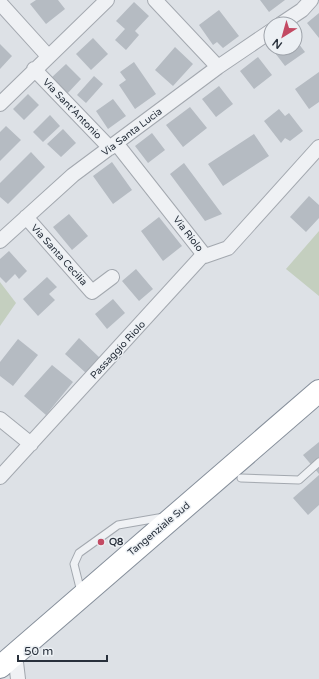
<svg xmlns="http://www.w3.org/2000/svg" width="319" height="679" font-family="'Varela Round',sans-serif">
	<rect width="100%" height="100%" fill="#dde1e6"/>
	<path fill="#c4cfbf" d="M319 231V296L286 269Z
		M0 282 16 303 0 326Z"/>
	<path fill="#b5bbc2" d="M36 0H58L65 9 46 24 30 4Z
		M260 0H285L269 12Z
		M134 2 149 16 135 31 139 35 126 50 115 40 125 29 116 21Z
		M219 10 239 36 223 48 217 42 213 45 199 25Z
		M319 13V38L307 23Z
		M93 38 108 54 91 70 76 54Z
		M295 39 305 52 285 66 272 49 295 48Z
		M0 44 12 56 0 69Z
		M175 47 193 64 173 86 155 70Z
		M258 57 272 75 254 89 240 71Z
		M134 62 156 94 135 109 119 85 126 80 120 72Z
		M66 64 81 79 66 95 50 79Z
		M319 72V102L309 109 295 89Z
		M94 76 103 84 86 103 77 95Z
		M219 86 233 104 216 117 202 99Z
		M28 94 39 105 24 120 13 109Z
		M113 99 126 116 108 129 96 111Z
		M190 107 207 128 183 147 166 125Z
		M279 109 285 116 289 113 303 131 290 141 285 138 281 143 264 121Z
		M50 115 60 126 43 142 33 132Z
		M6 126 21 140 0 161V132Z
		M63 129 76 143 61 157 47 144Z
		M152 133 165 150 148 163 135 146Z
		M254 134 269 156 223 186 208 164Z
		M31 152 45 167 8 204 0 197V183Z
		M112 162 132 190 113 204 93 176Z
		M184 163 222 214 205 221 170 174Z
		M309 196 319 205V218L306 232 290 217Z
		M69 214 88 236 72 250 53 227Z
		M159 217 182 246 163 261 141 231Z
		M9 251 27 271 19 279 15 274 6 283 0 277V259Z
		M136 269 153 289 139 301 122 281Z
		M47 277 57 287 49 294 55 300 38 316 23 299Z
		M113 299 125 313 107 329 95 314Z
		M79 338 100 358 86 373 65 354Z
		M18 339 38 355 13 386 0 376V362Z
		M52 365 73 382 46 415 24 396Z
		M319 442V474L303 455Z
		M319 475V505L308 515 293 498Z"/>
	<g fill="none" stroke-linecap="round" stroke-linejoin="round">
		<g stroke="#a3a8af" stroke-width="9">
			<path id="lane" d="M241 478 299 480 319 462
				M81 592 74 564 79 553 118 525 164 517"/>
		</g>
		<g stroke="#a3a8af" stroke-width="16">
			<path id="street" d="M155 0 218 67
				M0 3 48 56
				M281 24 302 10 311 0
				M34 69 110 148
				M0 104 107 0
				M116 143 205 256 228 248 319 147
				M26 217 92 292 112 277
				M0 241 73 175 218 67 271 31
				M0 419 31 444
				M0 477 203 255
				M15 654 18 679"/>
		</g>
		<g stroke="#868f9b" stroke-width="24">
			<path id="highway" d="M0 667 319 391"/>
		</g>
		<use href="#lane" stroke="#eff1f4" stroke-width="7"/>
		<use href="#street" stroke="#eff1f4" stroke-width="14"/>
		<use href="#highway" stroke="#fff" stroke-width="22"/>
	</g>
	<circle fill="#c34a63" stroke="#ecf0f4" stroke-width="1.5" cx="101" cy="542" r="4"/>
	<g text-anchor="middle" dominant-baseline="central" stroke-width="3" stroke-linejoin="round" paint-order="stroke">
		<g font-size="10" fill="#28303b" stroke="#ecf0f4">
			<text transform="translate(72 109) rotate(46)">Via Sant'Antonio</text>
			<text transform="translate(132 132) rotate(-37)">Via Santa Lucia</text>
			<text transform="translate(188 234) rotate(52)">Via Riolo</text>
			<text transform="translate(59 255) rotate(48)">Via Santa Cecilia</text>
			<text transform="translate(118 350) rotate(-47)">Passaggio Riolo</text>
			<text transform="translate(159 529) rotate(-40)">Tangenziale Sud</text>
		</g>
		<g font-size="10" font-weight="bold" fill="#28303b" stroke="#ecf0f4" text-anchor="start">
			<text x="109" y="542">Q8</text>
		</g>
	</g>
	<g transform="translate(283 36) rotate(217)"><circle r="19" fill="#ecf0f4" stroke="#9ea3aa"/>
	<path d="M0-3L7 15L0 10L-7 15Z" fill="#c34a63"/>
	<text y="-6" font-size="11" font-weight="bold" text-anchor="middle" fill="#28303b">N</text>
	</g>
	<path d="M18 655v6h89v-6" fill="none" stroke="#28303b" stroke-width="2"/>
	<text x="24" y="655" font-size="12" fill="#28303b" stroke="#ecf0f4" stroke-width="3" paint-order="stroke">50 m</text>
</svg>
